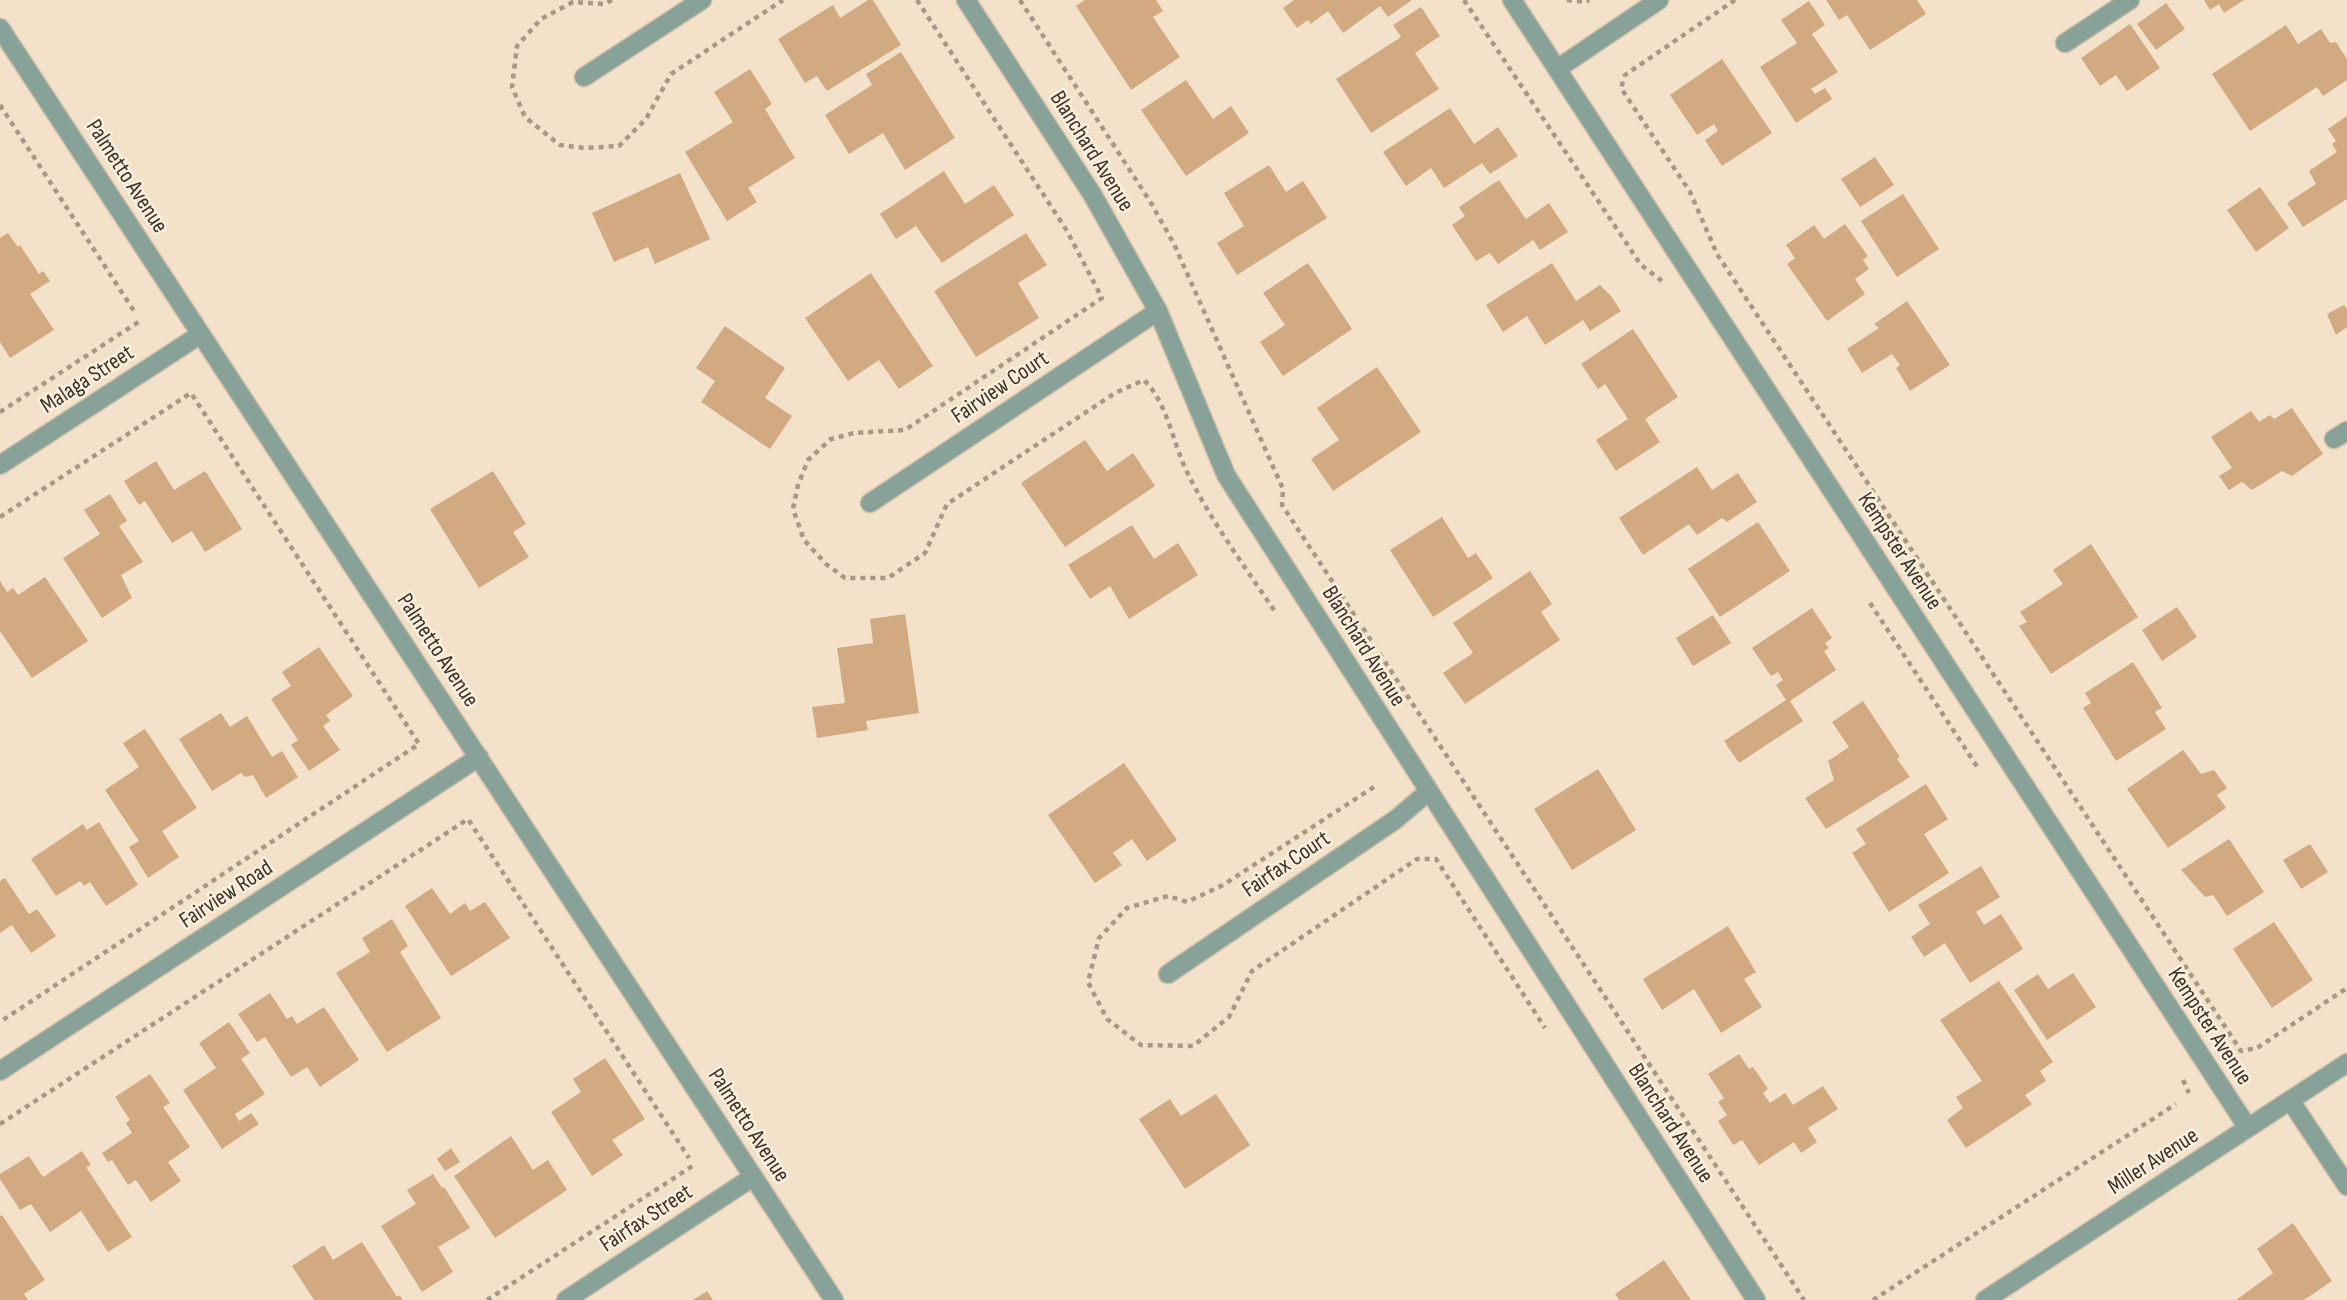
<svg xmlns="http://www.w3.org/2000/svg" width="2347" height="1300" font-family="'Sofia Sans Condensed',sans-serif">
	<rect width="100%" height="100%" fill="#f3e2c9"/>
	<path fill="#d2aa82" d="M868 0H873L901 45 827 91 817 76 805 83 778 39 833 5 840 18Z
		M1085 0H1156L1163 11 1153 17 1180 57 1131 90 1076 6Z
		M1294 0H1412L1388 17 1380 6 1343 33 1328 11 1311 24 1308 20 1297 28 1283 8Z
		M1826 0H1917L1926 14 1870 50 1847 15 1839 20Z
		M2204 0H2244L2224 13 2219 4 2210 10Z
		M1809 1 1825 25 1812 34 1838 72 1811 89 1815 94 1825 88 1832 99 1796 123 1760 67 1797 43 1781 20Z
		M2166 3 2185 29 2156 50 2137 24Z
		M1421 7 1440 36 1415 53 1439 89 1371 133 1336 79 1401 37 1393 25Z
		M2130 24 2160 68 2127 91 2116 75 2100 86 2081 58Z
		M2286 25 2298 44 2321 29 2330 43 2336 42 2347 59V80L2323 96 2317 87 2250 131 2212 74Z
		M901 52 955 138 905 170 883 133 849 154 825 115 872 85 866 74Z
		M1722 59 1772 133 1722 166 1705 140 1718 131 1714 124 1697 135 1670 95Z
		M750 69 772 104 765 109 795 158 748 188 757 202 727 221 685 152 733 122 714 92Z
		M1186 80 1213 119 1231 106 1249 133 1186 176 1141 110Z
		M1450 108 1474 144 1498 127 1518 156 1490 174 1482 163 1444 188 1431 168 1406 186 1383 152Z
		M2347 116V199L2303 227 2287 203 2316 184 2309 171 2337 152 2332 144 2336 141 2328 129Z
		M1875 157 1894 185 1860 207 1841 179Z
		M1269 165 1286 192 1303 181 1327 218 1237 275 1217 243 1244 226 1224 193Z
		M944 171 965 204 994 185 1014 215 942 263 916 226 896 239 880 214Z
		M680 173 710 239 655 264 648 247 614 262 592 213Z
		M1499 180 1526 219 1549 203 1568 232 1540 250 1533 240 1498 264 1490 253 1476 261 1452 225 1465 216 1459 207Z
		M2260 187 2289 228 2256 252 2227 210Z
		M1903 194 1939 249 1897 277 1861 221Z
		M1845 224 1868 256 1863 260 1869 269 1855 279 1865 294 1827 321 1787 264 1795 258 1786 245 1814 225 1824 239Z
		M8 233 18 247 20 245 39 274 43 271 50 281 30 294 54 330 10 358 0 342V238Z
		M1026 233 1047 265 1018 283 1039 318 976 357 934 291Z
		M1308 263 1352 329 1283 376 1260 342 1285 325 1263 293Z
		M1552 263 1576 301 1600 285 1611 296 1621 311 1590 331 1583 320 1545 345 1527 316 1503 332 1486 305Z
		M871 273 933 366 899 389 879 360 848 381 805 318Z
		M1907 301 1950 365 1910 391 1896 368 1900 365 1892 354 1862 373 1847 349 1879 328 1874 324Z
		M2344 305 2347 309V327L2336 335 2327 314Z
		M725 326 785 368 765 398 792 416 770 449 701 402 715 381 696 368Z
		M1633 329 1678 397 1645 419 1660 442 1616 471 1596 440 1628 419 1605 384 1598 389 1581 364Z
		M1377 367 1421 432 1333 491 1311 459 1339 440 1317 408Z
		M2292 408 2323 454 2292 476 2282 471 2252 490 2242 482 2229 490 2219 476 2232 468 2211 437 2251 411 2259 422 2270 415 2274 419Z
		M1085 440 1107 471 1133 453 1155 486 1065 547 1021 483Z
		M156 461 174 490 205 471 242 529 205 552 192 531 172 543 145 501 139 505 124 481Z
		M1697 467 1712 490 1738 473 1757 502 1727 522 1722 518 1697 535 1689 524 1643 555 1619 518Z
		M493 471 526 524 513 532 529 557 479 588 430 509Z
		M110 494 127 521 119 526 143 562 121 575 132 598 102 618 63 558 100 534 84 510Z
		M1442 517 1468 558 1476 553 1493 578 1433 617 1390 550Z
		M1758 522 1790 571 1720 617 1688 569Z
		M1132 525 1154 559 1178 543 1198 575 1129 619 1110 586 1090 599 1068 565Z
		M2091 544 2138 617 2051 674 2019 626 2027 622 2020 612 2063 584 2053 570Z
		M1530 571 1552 604 1541 612 1560 640 1465 704 1443 673 1473 653 1453 623Z
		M45 577 88 641 32 678 0 631V581L7 592 13 588 18 595Z
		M2177 607 2197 637 2162 661 2142 630Z
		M1812 608 1832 638 1825 643 1829 648 1824 651 1836 670 1790 701 1803 721 1739 763 1724 741 1786 700 1776 685 1783 680 1778 672 1771 676 1752 648Z
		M905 614 919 713 866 721 868 730 817 738 812 707 845 703 837 648 873 643 870 619Z
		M1713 615 1731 643 1693 666 1676 638Z
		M319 647 353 696 326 715 330 721 323 726 340 750 309 771 291 745 298 740 271 699 291 686 282 672Z
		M2133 662 2162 708 2155 712 2166 729 2116 761 2083 708 2091 703 2085 693Z
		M1863 701 1900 757 1897 759 1910 777 1826 829 1805 798 1834 780 1828 761 1849 747 1832 722Z
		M221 713 230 727 247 716 272 757 282 751 298 777 266 798 253 775 245 777 241 773 212 791 179 739Z
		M145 729 197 808 162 831 179 857 148 878 129 847 139 841 105 790 139 767 123 743Z
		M2183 750 2201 774 2214 770 2227 788 2217 795 2226 808 2168 848 2127 789Z
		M1124 763 1177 840 1147 861 1132 839 1113 853 1122 865 1095 883 1048 815Z
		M1598 769 1636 830 1572 870 1534 809Z
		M1926 784 1948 819 1924 834 1949 873 1889 912 1852 853 1866 844 1856 829Z
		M99 822 138 885 106 906 90 882 84 886 80 881 56 896 31 859 83 824 87 830Z
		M2229 839 2264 892 2227 916 2213 895 2205 897 2181 870Z
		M2310 844 2328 872 2301 889 2283 860Z
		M1981 866 2000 897 1976 912 1984 925 2001 914 2023 949 1970 983 1945 943 1924 957 1911 937 1930 924 1918 905Z
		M5 878 29 914 37 909 56 936 31 953 12 925 0 933V881Z
		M432 888 450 914 465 903 470 911 485 902 510 938 451 976 405 906Z
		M392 919 408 946 400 952 441 1018 387 1052 336 973 370 952 362 938Z
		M2274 922 2313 980 2272 1008 2233 949Z
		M1728 926 1756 972 1744 979 1762 1007 1721 1033 1694 989 1662 1010 1643 979Z
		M2073 973 2096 1007 2047 1040 2014 990 2038 974 2048 989Z
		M1999 981 2053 1062 2040 1071 2046 1081 2025 1095 2032 1104 1966 1148 1947 1120 1963 1108 1956 1097 1982 1081 1940 1020Z
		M270 993 287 1019 292 1016 297 1024 324 1007 359 1060 320 1087 307 1067 291 1077 265 1037 257 1042 238 1014Z
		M229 1022 250 1053 241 1059 265 1094 235 1114 239 1121 251 1113 259 1124 222 1149 183 1090 216 1068 199 1043Z
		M1739 1054 1749 1069 1753 1067 1768 1089 1763 1093 1770 1103 1785 1093 1793 1105 1823 1086 1838 1109 1808 1128 1817 1142 1801 1153 1794 1142 1759 1165 1742 1140 1733 1145 1718 1121 1727 1115 1718 1102 1724 1098 1708 1074Z
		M605 1058 645 1119 612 1140 623 1155 592 1176 551 1112 581 1092 573 1079Z
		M150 1074 170 1103 163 1107 190 1147 168 1162 181 1181 151 1202 136 1180 128 1185 112 1160 108 1162 102 1153 132 1133 126 1123 130 1120 115 1097Z
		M1216 1094 1250 1145 1185 1189 1139 1119 1170 1099 1181 1116Z
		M511 1136 533 1170 548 1160 567 1190 495 1238 454 1176Z
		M451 1148 460 1162 445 1171 437 1159Z
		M82 1151 91 1165 86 1167 132 1237 108 1252 81 1211 50 1232 31 1204 20 1210 0 1179V1174L29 1156 43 1177Z
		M433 1174 442 1188 444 1187 470 1228 438 1247 453 1272 422 1292 381 1226 416 1204 407 1190Z
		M2 1215 45 1280 24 1294 28 1300H0V1216Z
		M2293 1223 2332 1281 2304 1300H2236L2273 1273 2257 1249Z
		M362 1242 397 1297 399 1295 403 1300H314L292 1266 324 1245 333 1260Z
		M1664 1260 1691 1300H1619L1615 1294Z
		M707 1291 713 1300H693Z"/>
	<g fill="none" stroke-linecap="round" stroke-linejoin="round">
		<g stroke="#cebfa9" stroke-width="21">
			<path id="minor" d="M966 0 1092 194 1158 311 1226 475 1756 1300
				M1512 0 2248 1128
				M0 28 834 1300
				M2065 43 2130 0
				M1557 69 1659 0
				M584 77 702 0
				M2334 439 2347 431
				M0 465 201 334
				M870 503 1158 311
				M1168 974 1395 820 1428 792
				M0 1071 479 757
				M2290 1100 2347 1186
				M566 1300 753 1177
				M1985 1300 2347 1063"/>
		</g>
		<path stroke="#a59886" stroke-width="4.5" stroke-dasharray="5 5" stroke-linecap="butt" d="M612 0 604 4 573 2 541 19 517 46 512 87 525 117 560 145 584 148 619 146 646 119 671 74 783 0
			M917 0 1067 231 1102 298 905 430 854 433 831 439 808 460 798 485 793 509 804 540 826 564 845 578H888L925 553 947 504 1115 393 1144 380C1168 404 1172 441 1187 472 1211 521 1245 567 1276 613
			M1020 0 1151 203 1174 244 1283 489 1282 505 1804 1300
			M1464 0 1641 265 1662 281
			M1567 0 1586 2 1589 0
			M1735 0 1625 75 1621 88 1690 192 1717 254 2241 1051 2257 1048 2347 988
			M0 105 134 311
			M0 412 140 321
			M0 517 191 393 419 744 0 1022
			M1870 603 1978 768
			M1374 787 1223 885 1187 902 1168 896 1127 908 1099 938 1088 982 1107 1019 1141 1045 1193 1046 1229 1017 1252 971 1417 859H1436L1545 1028
			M2183 1080 2189 1093
			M0 1124 468 819 689 1158
			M487 1300 694 1165
			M1873 1300 2176 1104"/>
		<use href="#minor" stroke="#88a29a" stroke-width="18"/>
	</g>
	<g text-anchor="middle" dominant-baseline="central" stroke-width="5" stroke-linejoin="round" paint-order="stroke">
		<g font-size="23" fill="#3b342b" stroke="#feefdc">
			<text transform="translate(1092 151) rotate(58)">Blanchard Avenue</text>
			<text transform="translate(127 176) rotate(57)">Palmetto Avenue</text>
			<text transform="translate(87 379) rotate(-33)">Malaga Street</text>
			<text transform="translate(1000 387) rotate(-34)">Fairview Court</text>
			<text transform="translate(1900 551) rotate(57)">Kempster Avenue</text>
			<text transform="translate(1364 646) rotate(58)">Blanchard Avenue</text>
			<text transform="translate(438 650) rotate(57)">Palmetto Avenue</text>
			<text transform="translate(1286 864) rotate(-34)">Fairfax Court</text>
			<text transform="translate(226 894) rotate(-33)">Fairview Road</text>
			<text transform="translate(2210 1026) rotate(57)">Kempster Avenue</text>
			<text transform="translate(1671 1123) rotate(57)">Blanchard Avenue</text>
			<text transform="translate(749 1125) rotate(57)">Palmetto Avenue</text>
			<text transform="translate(2153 1161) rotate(-33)">Miller Avenue</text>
			<text transform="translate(646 1218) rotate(-33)">Fairfax Street</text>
		</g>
	</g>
</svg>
